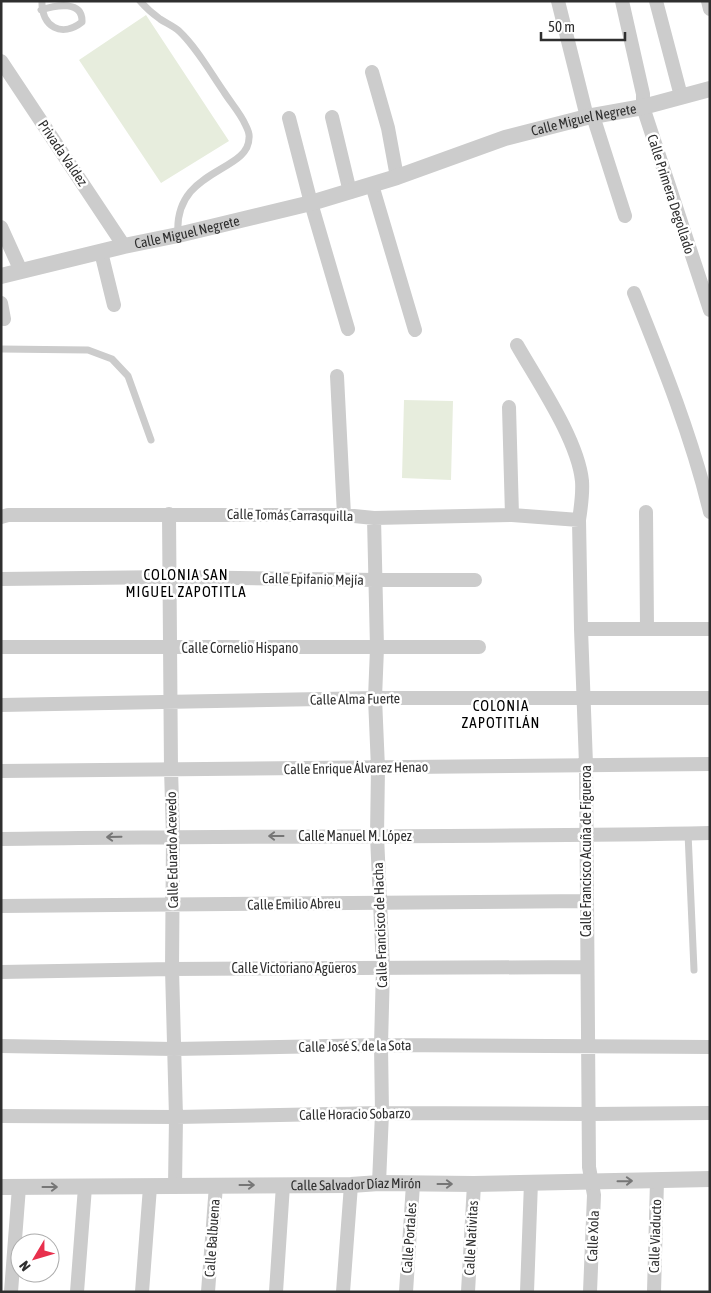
<svg xmlns="http://www.w3.org/2000/svg" width="711" height="1293" font-family="'Asap Condensed',sans-serif">
	<rect width="100%" height="100%" fill="#fff"/>
	<path fill="#e7eddd" d="M146 15 229 141 161 183 79 60Z
		M404 400 453 401 451 480 402 478Z"/>
	<g fill="none" stroke-linecap="round" stroke-linejoin="round">
		<path stroke="#ccc" stroke-width="7" d="M140 1C146 8 153 14 160 19 166 23 173 26 179 31 197 48 210 72 224 92 231 103 240 113 245 124 247 128 250 133 249 138 249 173 173 168 178 235
			M41 10C56 5 83 0 82 22 62 38 41 27 42 1
			M1 349 88 350 112 359 128 376 151 440
			M688 833 694 970"/>
		<path stroke="#ccc" stroke-width="14" d="M558 1 587 117
			M622 1 643 94V107L710 310
			M656 1 681 96
			M708 1 710 9
			M1 61 124 246
			M372 72 388 128 397 177
			M593 116 625 216
			M332 117 350 192
			M289 118 311 203 348 329
			M372 185 415 330
			M1 227 21 271
			M101 252 114 305
			M634 293C663 365 692 437 710 512
			M1 303 4 319
			M517 345C538 382 578 440 582 481 583 494 581 507 579 520L581 629 586 764 589 1167 594 1195 590 1292
			M337 376 344 515
			M509 407 512 515
			M646 512 647 628
			M169 514 171 769 173 836 172 969 176 1117 175 1186
			M1 517 8 515H344L374 518 512 515 579 520
			M374 518 377 648 375 698 378 768 377 836 383 968 381 1045 382 1113 379 1183
			M1 579 170 577 375 580H475
			M581 629H710
			M1 647H479
			M1 705 375 698H710
			M1 771 710 764
			M1 839C237 835 474 838 710 833
			M1 906 586 901
			M1 972 172 969 587 967
			M1 1046 174 1049 381 1045 710 1047
			M1 1116 176 1117 382 1113 590 1114 710 1113
			M11 1292 19 1187
			M77 1292 85 1187
			M142 1292 150 1187
			M208 1292 216 1185
			M276 1292 283 1185
			M343 1292 351 1185
			M406 1292 413 1184
			M468 1292 474 1184
			M527 1292 531 1182
			M654 1292 657 1181"/>
		<g stroke="#ccc" stroke-width="16">
			<path id="s1" d="M1 276 124 246 178 235 311 203 397 177 505 138 587 117 643 107 710 89"/>
			<path id="s2" d="M1 1187 351 1185 379 1183 474 1184 710 1179"/>
		</g>
	</g>
	<defs><path id="oneway-shaft" d="M-6 0H5M1.5-3L5.5 0L1.5 3" fill="none" stroke-width="1.6" stroke-linecap="round" stroke-linejoin="round" transform="scale(1.25)"/></defs>
	<g stroke="#767676">
		<use href="#oneway-shaft" transform="translate(276 836) rotate(-180)"/>
		<use href="#oneway-shaft" transform="translate(114 837) rotate(179)"/>
		<use href="#oneway-shaft" transform="translate(625 1181) rotate(-1)"/>
		<use href="#oneway-shaft" transform="translate(445 1184)"/>
		<use href="#oneway-shaft" transform="translate(247 1185)"/>
		<use href="#oneway-shaft" transform="translate(50 1187)"/>
	</g>
	<g text-anchor="middle" dominant-baseline="central" stroke-width="5" stroke-linejoin="round" paint-order="stroke">
		<g font-size="14" fill="#2f2f2f" stroke="#fff">
			<text stroke="none"><textPath href="#s1" startOffset="604">Calle Miguel Negrete</textPath></text>
			<text transform="translate(63 153) rotate(56)">Privada Valdez</text>
			<text transform="translate(671 194) rotate(72)">Calle Primera Degollado</text>
			<text stroke="none"><textPath href="#s1" startOffset="191">Calle Miguel Negrete</textPath></text>
			<text transform="translate(290 515) rotate(1)">Calle Tomás Carrasquilla</text>
			<text transform="translate(313 579) rotate(1)">Calle Epifanio Mejía</text>
			<text x="240" y="648">Calle Cornelio Hispano</text>
			<text transform="translate(355 699) rotate(-1)">Calle Alma Fuerte</text>
			<text transform="translate(356 768) rotate(-1)">Calle Enrique Álvarez Henao</text>
			<text x="355" y="836">Calle Manuel M. López</text>
			<text transform="translate(172 850) rotate(-91)">Calle Eduardo Acevedo</text>
			<text transform="translate(586 851) rotate(-90)">Calle Francisco Acuña de Figueroa</text>
			<text transform="translate(294 904) rotate(-1)">Calle Emilio Abreu</text>
			<text transform="translate(380 925) rotate(-92)">Calle Francisco de Hacha</text>
			<text x="294" y="968">Calle Victoriano Agüeros</text>
			<text transform="translate(355 1046) rotate(-1)">Calle José S. de la Sota</text>
			<text transform="translate(355 1114) rotate(-1)">Calle Horacio Sobarzo</text>
			<text stroke="none"><textPath href="#s2" startOffset="355">Calle Salvador Díaz Mirón</textPath></text>
			<text transform="translate(593 1236) rotate(-88)">Calle Xola</text>
			<text transform="translate(655 1236) rotate(-88)">Calle Viaducto</text>
			<text transform="translate(212 1238) rotate(-86)">Calle Balbuena</text>
			<text transform="translate(409 1238) rotate(-86)">Calle Portales</text>
			<text transform="translate(471 1238) rotate(-87)">Calle Nativitas</text>
		</g>
		<g font-size="15" letter-spacing="1" fill="#000" stroke="#fff">
			<text x="186" y="574">COLONIA SAN<tspan x="186" dy="17">MIGUEL ZAPOTITLA</tspan></text>
			<text x="501" y="705">COLONIA<tspan x="501" dy="17">ZAPOTITLÁN</tspan></text>
		</g>
	</g>
	<rect width="711" height="1293" fill="none" stroke="#2f2f2f" stroke-width="5"/>
	<g transform="translate(35 1258) rotate(232)"><circle r="24" fill="#ffffff" stroke="#acacac"/>
	<path d="M0-4L9 19L0 12L-9 19Z" fill="#e8304d"/>
	<text y="-8" font-size="14" font-weight="bold" text-anchor="middle" fill="#2f2f2f">N</text>
	</g>
	<path d="M541 32v8h84v-8" fill="none" stroke="#2f2f2f" stroke-width="2.5"/>
	<text x="548" y="32" font-size="15" fill="#2f2f2f" stroke="#ffffff" stroke-width="4" paint-order="stroke">50 m</text>
</svg>
